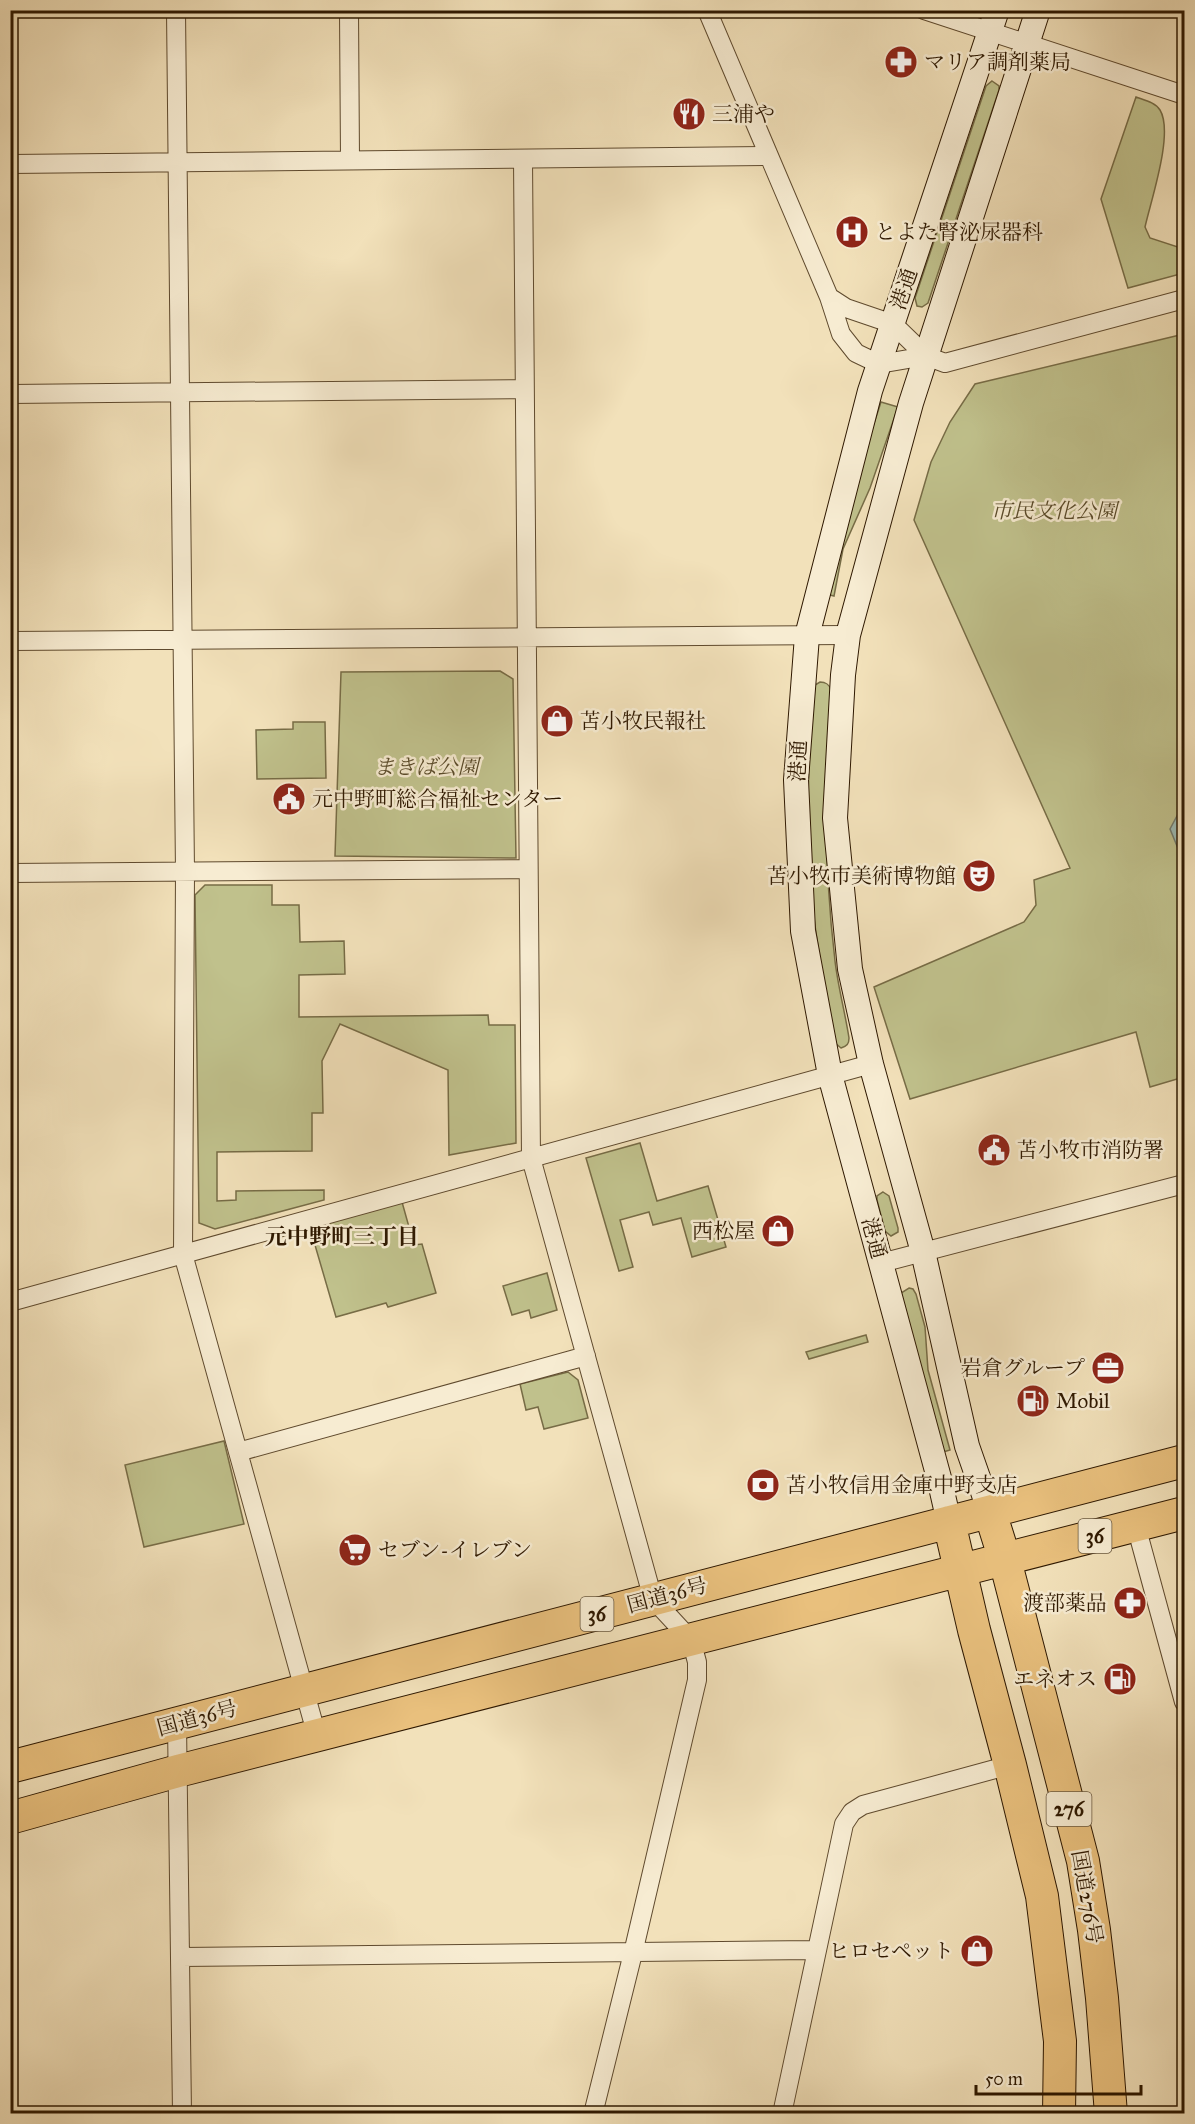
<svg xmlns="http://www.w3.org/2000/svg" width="1195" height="2124" font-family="'IM FELL Great Primer','Noto Serif JP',serif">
	<rect width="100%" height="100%" fill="#f2e1ba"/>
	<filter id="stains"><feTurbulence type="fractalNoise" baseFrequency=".00333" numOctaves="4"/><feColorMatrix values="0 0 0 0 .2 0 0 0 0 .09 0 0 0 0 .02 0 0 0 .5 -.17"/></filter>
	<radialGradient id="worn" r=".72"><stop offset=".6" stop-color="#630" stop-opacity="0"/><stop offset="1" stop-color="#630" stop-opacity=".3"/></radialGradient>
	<path fill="#c0c18c" stroke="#776c46" stroke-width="1.5" d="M992 81 999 86V90L928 303 922 307 917 306 915 298 986 86Z
		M1136 97C1144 100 1155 102 1160 110 1174 133 1151 200 1145 227L1150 238 1184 249V273L1128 288 1101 199Z
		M1184 334V1077L1150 1087 1136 1032 910 1099 874 987 1024 922 1036 905 1034 880 1070 868 914 520 931 462 950 422 975 384Z
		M881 402 898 407 870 488 843 549 834 596 826 594 854 485Z
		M500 671 513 679 516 858 335 856 341 672Z
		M820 682C826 682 829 684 831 690 824 781 824 870 835 961 838 987 845 1012 849 1038 849 1044 847 1046 841 1048L834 1042C825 992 816 942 811 892 805 824 808 757 814 690L815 685Z
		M293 722H325L326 778 257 779 256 730 293 729Z
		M205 885H272V905H299L300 942 344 941 345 974 299 975V1017L488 1015 489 1025H515L516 1143 449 1155 448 1070 340 1024 322 1061 323 1113H312V1151L217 1152V1201L236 1200V1191L324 1190V1200L215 1229 199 1223 195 895Z
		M640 1143 657 1201 708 1186 726 1247 692 1257 681 1218 653 1225 649 1212 620 1220 633 1267 619 1271 586 1158Z
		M883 1192 889 1196 898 1228V1232L891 1236 885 1231 877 1200V1196Z
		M402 1202 414 1245 422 1244 436 1293 388 1307 386 1303 336 1317 310 1228Z
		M547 1273 557 1310 531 1318 529 1310 512 1315 503 1286Z
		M909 1288 913 1289 916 1294 925 1327 928 1370 950 1450 943 1452 901 1293Z
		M866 1335 868 1342 809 1359 806 1352Z
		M568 1372 578 1380 588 1418 544 1429 538 1407 526 1410 520 1384Z
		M224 1441 244 1524 144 1547 125 1465Z"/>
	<path fill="#9cbcb5" stroke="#707a6d" stroke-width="1.5" d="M1178 814 1184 815V863L1170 829Z"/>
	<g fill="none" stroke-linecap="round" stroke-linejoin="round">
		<g stroke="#5f4a2e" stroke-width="20">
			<path id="street" d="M176 10 185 872 183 1254 317 1736
				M349 10 350 160
				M707 10 829 297 841 334 856 353 879 364 926 356
				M924 10 1184 95
				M523 159 531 1158 653 1599 691 1640 697 1662V1680L633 1953 593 2114
				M10 164 768 156
				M829 297 846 308 893 324 926 356 945 363 1184 299
				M10 394 524 389
				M10 641 848 635
				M10 873 527 869
				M881 1263 1184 1184
				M10 1302 871 1064
				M238 1452 586 1356
				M1136 1526 1184 1702
				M177 1723 182 2114
				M181 1957 817 1950
				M782 2114 844 1824 852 1812 863 1805 1010 1765"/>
		</g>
		<g stroke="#2e1800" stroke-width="26">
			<path id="secondary" d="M990 1512 967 1446 923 1252 871 1064 850 969 835 818 843 675 848 635 911 403 1038 10
				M949 1522 939 1478 830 1075 803 931 796 780 807 636 870 391 997 10"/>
		</g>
		<g stroke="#2e1800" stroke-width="34">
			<path id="highway" d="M990 1512 1005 1560 1083 1861 1094 1930 1102 1998 1111 2114
				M949 1522 974 1630 1010 1765 1042 1896 1060 2041 1059 2114
				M10 1767 1184 1461
				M10 1818 178 1771 1184 1513"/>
		</g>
		<use href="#street" stroke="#f7ecd2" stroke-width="18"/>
		<use href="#secondary" stroke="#f7ecd2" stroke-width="24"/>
		<use href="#highway" stroke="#e9c07d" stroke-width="32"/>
	</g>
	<defs>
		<g id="pharmacy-disc" transform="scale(1.725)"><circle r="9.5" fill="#8f2418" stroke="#f7ecd2"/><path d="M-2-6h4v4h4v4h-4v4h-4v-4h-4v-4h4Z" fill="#fff"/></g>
		<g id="restaurant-disc" transform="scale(1.725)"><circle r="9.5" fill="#8f2418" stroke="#f7ecd2"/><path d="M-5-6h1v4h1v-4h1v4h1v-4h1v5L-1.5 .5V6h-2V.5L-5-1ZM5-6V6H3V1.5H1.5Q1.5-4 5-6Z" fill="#fff"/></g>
		<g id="hospital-disc" transform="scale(1.725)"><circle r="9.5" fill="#8f2418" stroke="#f7ecd2"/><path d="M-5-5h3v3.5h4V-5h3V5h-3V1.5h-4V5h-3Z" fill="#fff"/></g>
		<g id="shop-disc" transform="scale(1.725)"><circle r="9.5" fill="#8f2418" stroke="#f7ecd2"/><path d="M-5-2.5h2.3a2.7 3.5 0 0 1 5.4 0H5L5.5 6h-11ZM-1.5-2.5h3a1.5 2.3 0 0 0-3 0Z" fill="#fff"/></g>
		<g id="civic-disc" transform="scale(1.725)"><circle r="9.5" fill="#8f2418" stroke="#f7ecd2"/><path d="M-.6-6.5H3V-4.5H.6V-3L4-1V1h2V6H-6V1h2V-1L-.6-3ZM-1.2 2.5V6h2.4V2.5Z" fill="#fff"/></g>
		<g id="theatre-disc" transform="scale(1.725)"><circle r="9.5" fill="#8f2418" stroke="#f7ecd2"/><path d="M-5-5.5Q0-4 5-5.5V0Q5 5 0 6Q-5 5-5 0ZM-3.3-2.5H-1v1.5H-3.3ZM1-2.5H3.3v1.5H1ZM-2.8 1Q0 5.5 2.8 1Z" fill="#fff"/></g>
		<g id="office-disc" transform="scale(1.725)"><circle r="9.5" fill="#8f2418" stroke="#f7ecd2"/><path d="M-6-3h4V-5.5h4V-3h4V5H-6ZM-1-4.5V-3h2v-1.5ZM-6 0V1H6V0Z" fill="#fff"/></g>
		<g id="fuel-disc" transform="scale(1.725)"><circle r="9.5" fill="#8f2418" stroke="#f7ecd2"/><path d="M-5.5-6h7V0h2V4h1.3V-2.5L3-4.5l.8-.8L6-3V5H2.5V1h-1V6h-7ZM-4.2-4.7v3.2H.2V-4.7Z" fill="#fff"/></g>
		<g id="bank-disc" transform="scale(1.725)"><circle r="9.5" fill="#8f2418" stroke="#f7ecd2"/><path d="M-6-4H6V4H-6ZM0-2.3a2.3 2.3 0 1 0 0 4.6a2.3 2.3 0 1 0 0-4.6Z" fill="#fff"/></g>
		<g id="supermarket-disc" transform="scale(1.725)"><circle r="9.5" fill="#8f2418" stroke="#f7ecd2"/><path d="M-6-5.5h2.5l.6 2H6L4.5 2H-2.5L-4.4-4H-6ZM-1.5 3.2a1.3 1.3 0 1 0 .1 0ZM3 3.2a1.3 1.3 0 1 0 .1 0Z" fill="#fff"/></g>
	</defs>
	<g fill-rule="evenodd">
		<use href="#pharmacy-disc" x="901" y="62"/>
		<use href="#restaurant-disc" x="689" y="114"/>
		<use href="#hospital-disc" x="852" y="232"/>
		<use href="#shop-disc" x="557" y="721"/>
		<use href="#civic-disc" x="289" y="799"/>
		<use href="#theatre-disc" x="979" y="876"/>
		<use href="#civic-disc" x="994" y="1150"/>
		<use href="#shop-disc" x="778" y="1231"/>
		<use href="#office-disc" x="1108" y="1368"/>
		<use href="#fuel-disc" x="1033" y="1401"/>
		<use href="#bank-disc" x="763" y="1485"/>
		<use href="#supermarket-disc" x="355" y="1550"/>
		<use href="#pharmacy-disc" x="1130" y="1603"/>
		<use href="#fuel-disc" x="1120" y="1679"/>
		<use href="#shop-disc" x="977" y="1951"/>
	</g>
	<g text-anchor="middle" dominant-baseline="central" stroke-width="5" stroke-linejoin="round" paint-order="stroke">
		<g fill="#f7ecd2" stroke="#6a583f" stroke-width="1.5">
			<rect x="1078.5" y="1519" width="33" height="34" rx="4.5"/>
			<rect x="580.5" y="1597" width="33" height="34" rx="4.5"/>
			<rect x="1046.5" y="1792" width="45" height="34" rx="4.5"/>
		</g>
		<g font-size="20" font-weight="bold" fill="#2e1800">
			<text x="1095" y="1536">36</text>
			<text x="597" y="1614">36</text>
			<text x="1069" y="1809">276</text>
		</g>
		<g font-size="21" fill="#2e1800" stroke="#f7ecd2" text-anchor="start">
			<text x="924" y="62">マリア調剤薬局</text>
			<text x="712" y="114">三浦や</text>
			<text x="875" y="232">とよた腎泌尿器科</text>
			<text x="580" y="721">苫小牧民報社</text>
			<text x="312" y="799">元中野町総合福祉センター</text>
			<text x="956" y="876" text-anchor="end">苫小牧市美術博物館</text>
			<text x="1017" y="1150">苫小牧市消防署</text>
			<text x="755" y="1231" text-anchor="end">西松屋</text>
			<text x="1085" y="1368" text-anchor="end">岩倉グループ</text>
			<text x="1056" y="1401">Mobil</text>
			<text x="786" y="1485">苫小牧信用金庫中野支店</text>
			<text x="378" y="1550">セブン-イレブン</text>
			<text x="1107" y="1603" text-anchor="end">渡部薬品</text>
			<text x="1097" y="1679" text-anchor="end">エネオス</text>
			<text x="954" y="1951" text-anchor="end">ヒロセペット</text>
		</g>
		<g font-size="21" fill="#2e1800" stroke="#f7ecd2">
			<text transform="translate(904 289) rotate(-71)">港通</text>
			<text transform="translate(798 761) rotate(-87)">港通</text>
			<text transform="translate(874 1238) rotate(75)">港通</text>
			<text transform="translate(667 1595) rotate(-15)">国道36号</text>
			<text transform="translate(197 1718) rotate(-15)">国道36号</text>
			<text transform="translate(1087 1897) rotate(80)">国道276号</text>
		</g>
		<g font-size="21" font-style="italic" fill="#5a4b2a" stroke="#f7ecd2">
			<text x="1054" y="511">市民文化公園</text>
			<text x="426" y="767">まきば公園</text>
		</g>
		<g font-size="22" font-weight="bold" fill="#2e1800" stroke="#f7ecd2">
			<text x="342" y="1236">元中野町三丁目</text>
		</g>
	</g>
	<rect width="1195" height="2124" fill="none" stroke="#f2e1ba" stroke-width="36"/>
	<rect x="12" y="12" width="1171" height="2100" fill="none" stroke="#2e1800" stroke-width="3"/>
	<rect x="18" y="18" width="1159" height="2088" fill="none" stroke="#2e1800" stroke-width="1.5"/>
	<path d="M976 2085v9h165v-9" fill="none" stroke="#2e1800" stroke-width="3"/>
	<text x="985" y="2085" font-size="18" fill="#2e1800" stroke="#f7ecd2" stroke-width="4.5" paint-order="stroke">50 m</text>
	<rect width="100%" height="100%" filter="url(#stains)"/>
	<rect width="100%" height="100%" fill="url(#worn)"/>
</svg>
